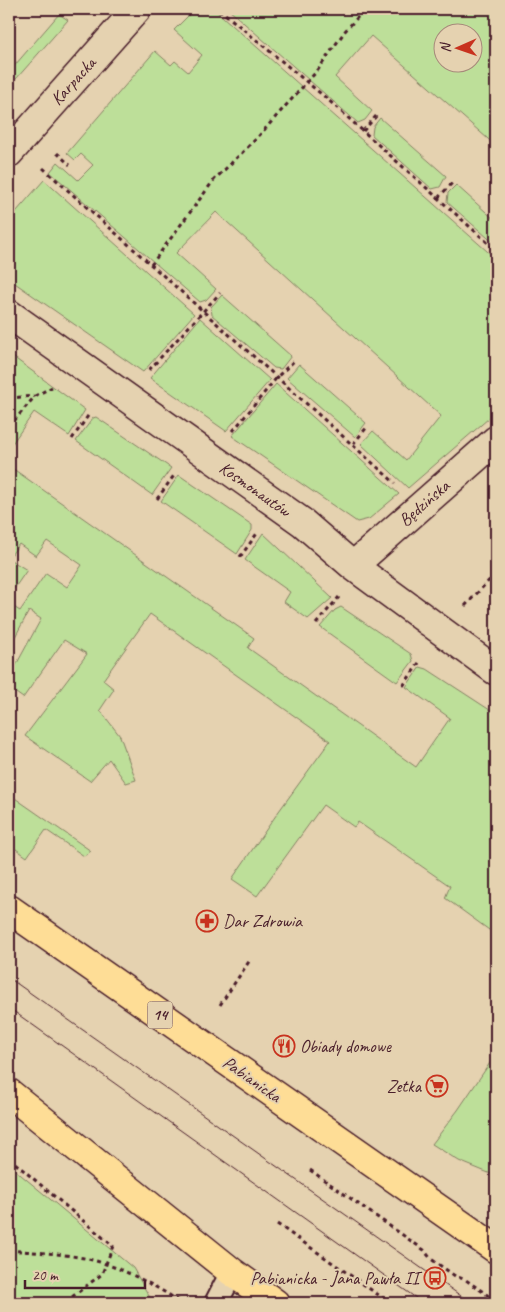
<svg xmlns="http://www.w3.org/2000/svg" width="505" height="1312" font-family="Caveat,sans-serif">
	<rect width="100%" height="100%" fill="#e5d2b0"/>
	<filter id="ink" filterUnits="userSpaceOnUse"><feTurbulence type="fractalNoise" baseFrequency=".02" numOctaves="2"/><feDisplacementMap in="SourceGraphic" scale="10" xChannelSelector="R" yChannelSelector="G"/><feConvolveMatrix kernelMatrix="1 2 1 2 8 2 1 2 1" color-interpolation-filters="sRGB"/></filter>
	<g filter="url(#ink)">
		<path fill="#bddf99" stroke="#847f62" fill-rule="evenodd" d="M195 9H214L496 259V412L408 488 361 444 373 431 406 460 441 416 216 212 176 253 216 289 206 300 200 302 50 172 58 162 78 180 93 165 81 154 75 160 67 153 155 51 171 65 175 61 188 72 202 55 174 30Z
			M228 9H496V146L371 36 335 77 372 111 365 120 358 123ZM442 32H472V62H442Z
			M59 14 68 20 9 87V72Z
			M380 118 446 176 440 187 432 189 372 135 373 127Z
			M44 180 194 314 143 372 9 279V220Z
			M456 185 496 221V245L447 202 448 193Z
			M222 295 291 356 281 369 274 368 212 315 211 307Z
			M200 318 270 380 226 431 150 378Z
			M9 354 85 410 69 436 34 412 9 448Z
			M299 364 366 423 355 437 287 378Z
			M276 384 399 494 369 519 357 522 232 436Z
			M96 417 171 468 152 495 76 441 93 418Z
			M9 466 254 638 248 648 416 767 450 718 406 687 420 667 427 669 496 714V935L445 898 450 886 358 822 354 827 323 805 257 896 232 879 279 811 330 741 150 614 103 680 114 689 100 710 120 736 136 780 126 783 109 759 90 781 25 736 87 654 64 640 23 698 9 688V678L41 619 29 611 9 648V604L20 611 46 573 67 587 82 565 47 541 36 556 19 544 9 558Z
			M179 475 252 525V530L237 554 161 501Z
			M263 533 332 598 308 619 284 602 290 592 245 560Z
			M9 559 27 570 9 596Z
			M341 607 411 654 413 661 397 682 320 627 335 610Z
			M9 794 91 851 84 856 46 830 27 857 9 844Z
			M496 1054V1176L459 1161 432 1144 458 1110Z
			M9 1165 133 1268 153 1303H9Z"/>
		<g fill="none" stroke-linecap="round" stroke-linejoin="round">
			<g stroke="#4a1f2b" stroke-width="26">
				<path id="lane" d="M216 1303 232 1272"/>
			</g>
			<g stroke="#4a1f2b" stroke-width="31">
				<path id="street" d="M9 153 137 9
					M9 314 302 522 353 566 496 671
					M353 566 496 440"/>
			</g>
			<g stroke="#4a1f2b" stroke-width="31">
				<path id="primary" d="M9 909 496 1249
					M9 1093 232 1272 275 1303"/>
			</g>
			<path stroke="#4a1f2b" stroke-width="3" stroke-dasharray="4 4" stroke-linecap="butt" d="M219 9 326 98 496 250
				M363 131 377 115
				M57 153 70 165
				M43 168 395 483
				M438 198 453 182
				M151 265 214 180 257 138 307 82 318 70 345 31 365 9
				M149 370 220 293
				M9 398 35 396
				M9 427 35 396 52 387
				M233 431 278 376 295 360
				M72 439 90 413
				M353 444 368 426
				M157 499 175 474
				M240 557 258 532
				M465 606 496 573
				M316 624 339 597
				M403 686 421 660
				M220 1005 250 960
				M9 1158 113 1246 102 1274 64 1303
				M310 1170 424 1250 431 1259 455 1276 466 1280 496 1301
				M277 1224 390 1303
				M9 1250C32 1252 55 1253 78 1257 112 1262 153 1284 182 1303"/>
			<use href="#lane" stroke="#e5d2b0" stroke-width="22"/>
			<use href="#street" stroke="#e5d2b0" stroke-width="28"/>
			<use href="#primary" stroke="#fedd96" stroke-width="28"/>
			<path stroke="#4a1f2b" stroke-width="1" d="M9 978 471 1303
				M9 1008 423 1303"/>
		</g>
	</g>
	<defs>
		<g id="pharmacy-ring" transform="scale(1.125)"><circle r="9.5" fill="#e5d2b0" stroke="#c8321e" stroke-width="1.5"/><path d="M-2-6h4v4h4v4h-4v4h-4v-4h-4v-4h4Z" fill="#c8321e"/></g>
		<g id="restaurant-ring" transform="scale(1.125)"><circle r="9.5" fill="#e5d2b0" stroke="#c8321e" stroke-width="1.5"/><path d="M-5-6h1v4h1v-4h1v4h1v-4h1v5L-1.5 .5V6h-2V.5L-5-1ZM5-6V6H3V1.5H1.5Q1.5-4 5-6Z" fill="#c8321e"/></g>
		<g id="supermarket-ring" transform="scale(1.125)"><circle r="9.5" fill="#e5d2b0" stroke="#c8321e" stroke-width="1.5"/><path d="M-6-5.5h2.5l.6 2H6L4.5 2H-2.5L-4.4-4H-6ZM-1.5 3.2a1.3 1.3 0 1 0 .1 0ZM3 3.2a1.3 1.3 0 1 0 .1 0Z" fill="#c8321e"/></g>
		<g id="bus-ring" transform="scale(1.125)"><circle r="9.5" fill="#e5d2b0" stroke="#c8321e" stroke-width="1.5"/><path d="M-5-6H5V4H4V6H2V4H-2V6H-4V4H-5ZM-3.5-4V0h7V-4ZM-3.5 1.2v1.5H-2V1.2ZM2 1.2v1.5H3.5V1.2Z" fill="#c8321e"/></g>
	</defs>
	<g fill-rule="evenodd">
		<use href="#pharmacy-ring" x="207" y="921"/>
		<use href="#restaurant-ring" x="284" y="1046"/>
		<use href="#supermarket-ring" x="437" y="1086"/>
		<use href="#bus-ring" x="435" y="1278"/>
	</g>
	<g text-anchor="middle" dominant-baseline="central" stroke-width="4" stroke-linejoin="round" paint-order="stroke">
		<rect fill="#e5d2b0" stroke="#785553" stroke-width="1" x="147.5" y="1001.5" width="25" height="27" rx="4"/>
		<g font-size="16" font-weight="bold" fill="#4a1f2b">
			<text x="160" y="1015">14</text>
		</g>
		<g font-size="18" fill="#4a1f2b" stroke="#e5d2b0">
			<text transform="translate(73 81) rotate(-48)">Karpacka</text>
			<text transform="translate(255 489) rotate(35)">Kosmonautów</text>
			<text transform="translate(424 503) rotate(-41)">Będzińska</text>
			<text transform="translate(252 1079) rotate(35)">Pabianicka</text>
		</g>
		<g font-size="18" fill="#4a1f2b" stroke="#e5d2b0" text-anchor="start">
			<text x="223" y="921">Dar Zdrowia</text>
			<text x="300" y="1046">Obiady domowe</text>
			<text x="421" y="1086" text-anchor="end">Zetka</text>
			<text x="419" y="1278" text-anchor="end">Pabianicka - Jana Pawła II</text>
		</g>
	</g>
	<rect width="505" height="1312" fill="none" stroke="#e5d2b0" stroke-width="30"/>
	<rect x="15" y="15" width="475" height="1282" fill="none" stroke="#4a1f2b" stroke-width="2" filter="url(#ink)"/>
	<g transform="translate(458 48) rotate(268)"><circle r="24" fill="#e5d2b0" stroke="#a78a7b"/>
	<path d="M0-4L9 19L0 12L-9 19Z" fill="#c8321e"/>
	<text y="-8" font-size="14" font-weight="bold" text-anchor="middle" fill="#4a1f2b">N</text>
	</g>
	<path d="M25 1280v8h120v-8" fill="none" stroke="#4a1f2b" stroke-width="2.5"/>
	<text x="32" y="1280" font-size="15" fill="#4a1f2b" stroke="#e5d2b0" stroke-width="4" paint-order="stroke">20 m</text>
</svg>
